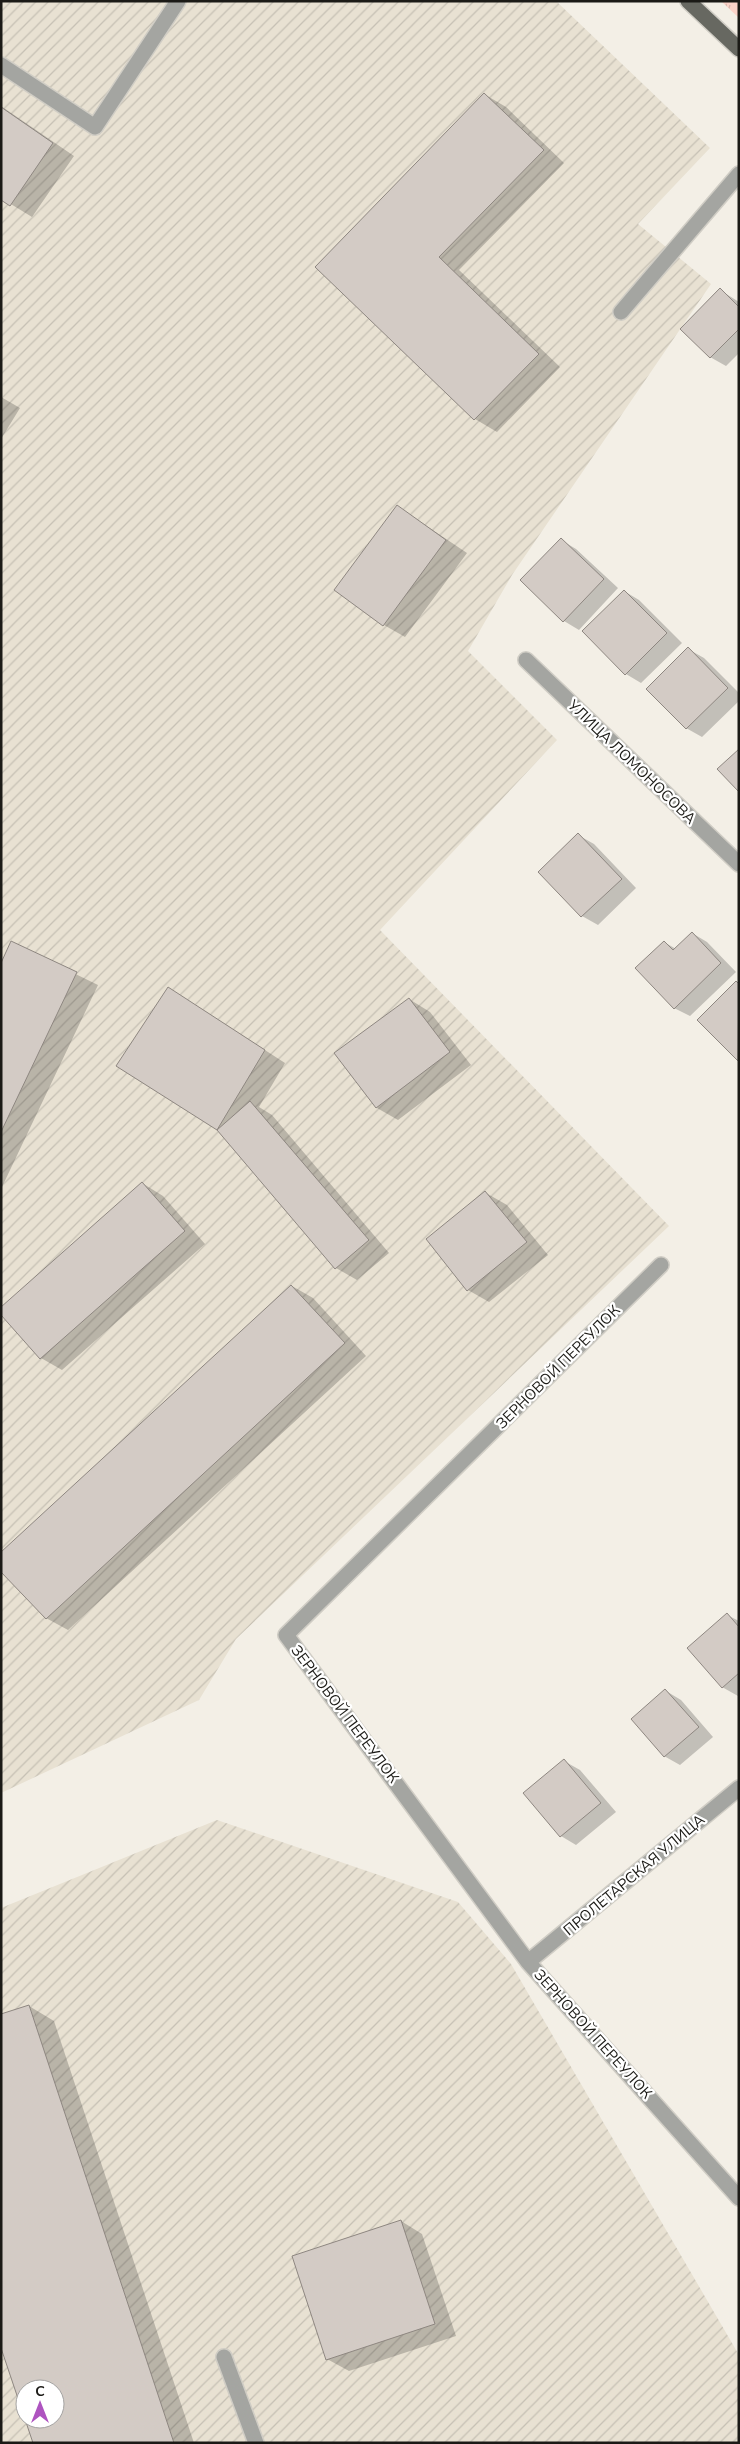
<svg xmlns="http://www.w3.org/2000/svg" width="740" height="2444" font-family="'Nunito Sans',sans-serif">
	<defs>
		<pattern id="industrial-furrows" width="10" height="10" patternUnits="userSpaceOnUse" patternTransform="scale(1.25)"><rect width="10" height="10" fill="#e8e1d2"/><path d="M-1 1l2-2M0 10L10 0M9 11l2-2" fill="none" stroke="#c6c0b4"/></pattern>
		<pattern id="grass-tufts" width="24" height="20" patternUnits="userSpaceOnUse" patternTransform="scale(1.25)"><rect width="24" height="20" fill="#fbd3c8"/><path d="M3 7l-1-3M5 7V3M7 7l1-3M15 17l-1-3M17 17v-4M19 17l1-3" fill="none" stroke="#d7b5ab"/></pattern>
	</defs>
	<rect width="100%" height="100%" fill="#f3efe6"/>
	<path fill="url(#industrial-furrows)" fill-rule="evenodd" d="M1 1H556L710 148 638 224 711 284 512 575 468 651 557 740 380 930 669 1226 236 1639 199 1700 1 1793Z
		M217 1820 458 1902 511 1964 739 2355V2443H1V1908ZM25 2389H55V2419H25Z"/>
	<path fill="url(#grass-tufts)" d="M721 1H739V18Z"/>
	<path fill="#0003" d="M484 94 506 107 564 163 459 270 560 367 497 432 475 419 317 267Z
		M1 106 74 156 32 217 1 198Z
		M720 290 739 302V353L726 366 710 357Z
		M1 397 20 408 1 439Z
		M397 506 467 553 405 637 384 625Z
		M561 540 576 549 618 588 579 630 564 621Z
		M624 591 639 600 682 643 641 683 626 674Z
		M688 649 704 658 739 693V701L702 737 686 728Z
		M578 835 594 844 636 888 598 925 582 916Z
		M692 933 707 942 736 972 690 1016 674 1008 664 942 676 949Z
		M12 943 98 985 1 1189V965Z
		M739 984V1060L698 1020Z
		M409 999 430 1012 471 1065 398 1120 377 1108Z
		M189 1001 285 1063 259 1107 272 1115 389 1253 357 1280 336 1268 217 1129 117 1066Z
		M142 1183 163 1196 205 1244 62 1370 41 1358Z
		M486 1193 507 1205 548 1255 489 1302 468 1290Z
		M292 1286 313 1298 366 1356 68 1630 46 1618Z
		M727 1615 739 1621 738 1696 722 1687Z
		M666 1691 681 1700 713 1737 680 1765 664 1756Z
		M564 1761 580 1770 616 1812 576 1845 561 1836 525 1793Z
		M29 2006 54 2021 194 2443H34L26 2419H55V2389H25V2415L1 2344Z
		M401 2221 422 2234 456 2336 349 2371 327 2359Z"/>
	<path fill="#d3cbc5" stroke="#8e8781" fill-rule="evenodd" d="M484 93 544 150 439 257 539 354 474 420 315 267Z
		M1 107 53 143 10 206 1 200Z
		M720 288 739 307V329L710 358 680 329Z
		M397 505 446 540 383 626 334 590Z
		M561 538 604 579 563 622 520 580Z
		M624 590 667 633 625 675 582 631Z
		M688 647 728 688 686 729 646 689Z
		M739 749V792L717 769Z
		M578 833 622 879 581 917 538 872Z
		M692 932 721 963 674 1009 635 968 664 941 673 950Z
		M11 941 77 972 1 1132V963Z
		M736 981 739 984 738 1061 697 1020Z
		M168 987 265 1050 217 1130 116 1066Z
		M409 998 450 1052 376 1108 334 1053Z
		M250 1101 369 1240 335 1269 217 1130Z
		M142 1182 185 1231 40 1359 1 1315V1307Z
		M485 1191 527 1242 467 1291 426 1239Z
		M291 1285 345 1343 46 1619 1 1572V1552Z
		M727 1613 739 1627V1673L722 1688 687 1648Z
		M665 1689 699 1727 664 1757 631 1719Z
		M564 1759 601 1803 560 1837 523 1793Z
		M29 2005 174 2443H33L1 2348V2014ZM25 2389H55V2419H25Z
		M401 2220 435 2324 326 2360 292 2256Z"/>
	<g fill="none" stroke-linecap="round" stroke-linejoin="round">
		<g stroke="#d0cdc5" stroke-width="18">
			<path id="minor" d="M1 65 95 127 178 1
				M621 312 739 174
				M526 660 739 864
				M661 1265 286 1635 528 1962 739 2198
				M528 1962 739 1788
				M224 2357 256 2443"/>
		</g>
		<g stroke="#d0cdc5" stroke-width="18">
			<path id="major" d="M688 1 739 49"/>
		</g>
		<use href="#minor" stroke="#a4a5a1" stroke-width="15"/>
		<use href="#major" stroke="#676861" stroke-width="15"/>
	</g>
	<g text-anchor="middle" dominant-baseline="central" stroke-width="4.5" stroke-linejoin="round" paint-order="stroke">
		<g font-size="15" fill="#1b1a16" stroke="#fff">
			<text transform="translate(632 762) rotate(44)">УЛИЦА ЛОМОНОСОВА</text>
			<text transform="translate(558 1367) rotate(-45)">ЗЕРНОВОЙ ПЕРЕУЛОК</text>
			<text transform="translate(345 1714) rotate(53)">ЗЕРНОВОЙ ПЕРЕУЛОК</text>
			<text transform="translate(634 1875) rotate(-40)">ПРОЛЕТАРСКАЯ УЛИЦА</text>
			<text transform="translate(593 2034) rotate(48)">ЗЕРНОВОЙ ПЕРЕУЛОК</text>
		</g>
	</g>
	<rect width="740" height="2444" fill="none" stroke="#1b1a16" stroke-width="5"/>
	<g transform="translate(40 2404)"><circle r="24" fill="#ffffff" stroke="#a4a3a2"/>
	<path d="M0-4L9 19L0 12L-9 19Z" fill="#ae54c0"/>
	<text y="-8" font-size="14" font-weight="bold" text-anchor="middle" fill="#1b1a16">С</text>
	</g>
</svg>
